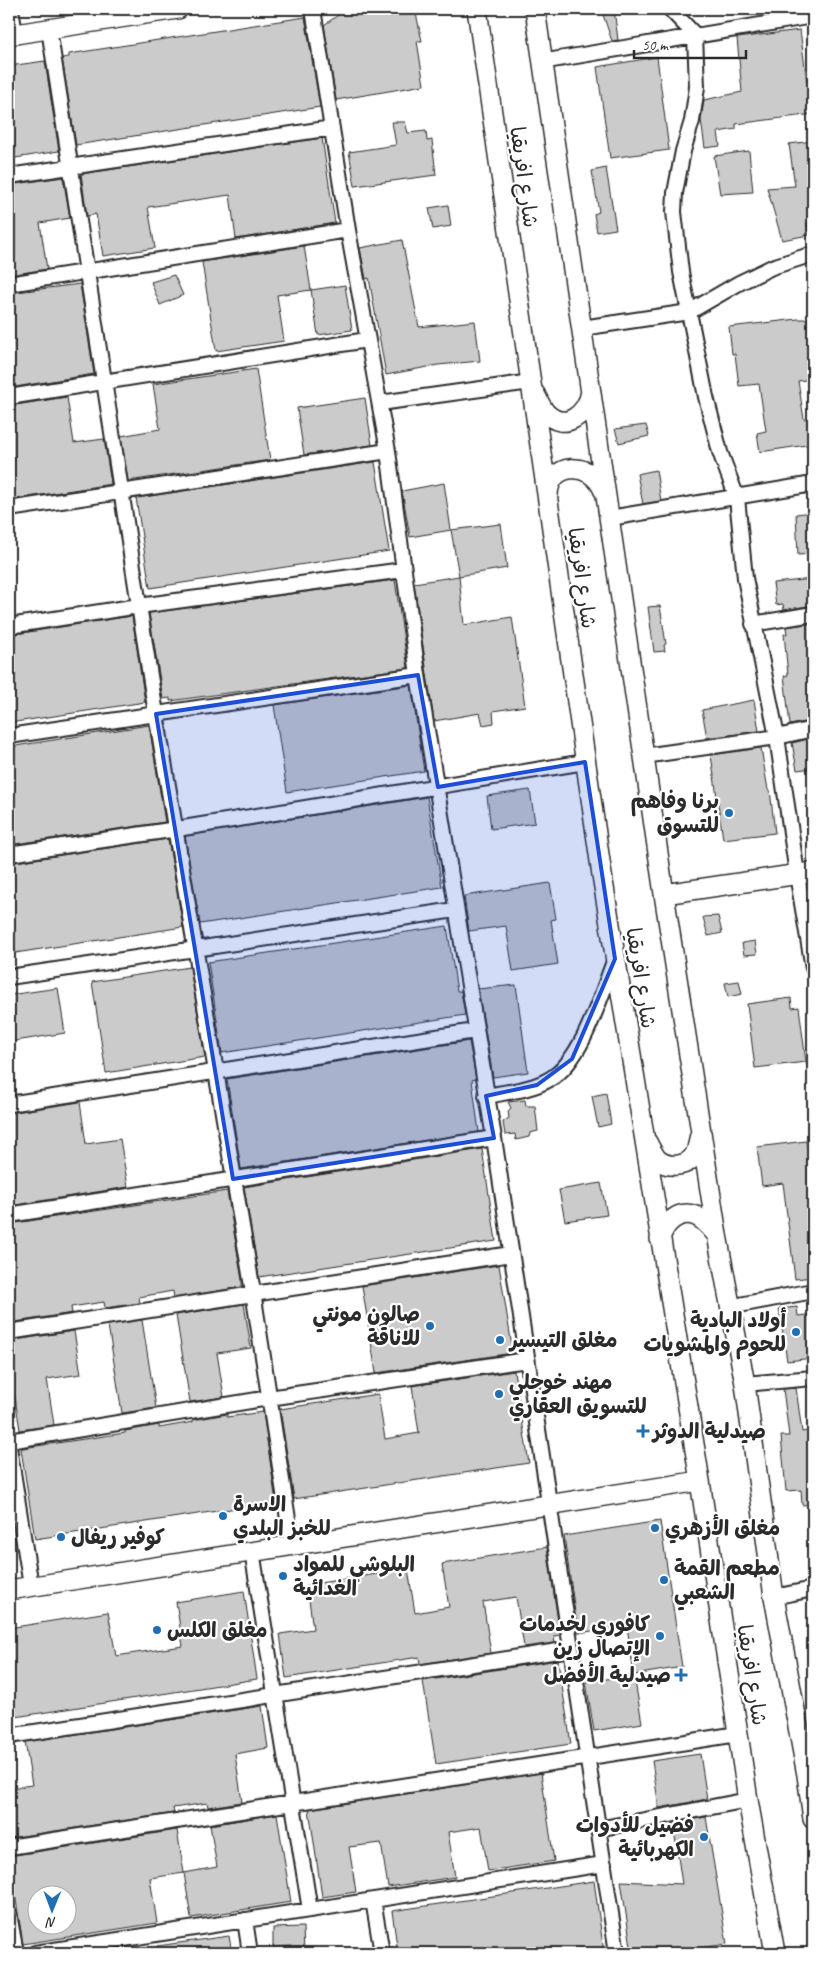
<svg xmlns="http://www.w3.org/2000/svg" width="822" height="1962" font-family="Caveat,'Playpen Sans Arabic',sans-serif">
	<rect width="100%" height="100%" fill="#fff"/>
	<filter id="ink" filterUnits="userSpaceOnUse"><feTurbulence type="fractalNoise" baseFrequency=".02" numOctaves="2"/><feDisplacementMap in="SourceGraphic" scale="10" xChannelSelector="R" yChannelSelector="G"/><feConvolveMatrix kernelMatrix="1 2 1 2 8 2 1 2 1" color-interpolation-filters="sRGB"/></filter>
	<g filter="url(#ink)">
		<path fill="#cbcbcb" stroke="#2b2b2b" fill-rule="evenodd" d="M373 9H415L422 41H417L424 85 336 100 324 25 341 13Z
			M601 9H614L618 40 612 41Z
			M305 17 320 107 76 145 62 58 69 57V54Z
			M800 30 807 82 811 81 813 114 736 124V129L718 132 720 146 705 148 701 120 704 100 742 92 737 38Z
			M657 57 669 150 610 158 597 67Z
			M45 61 59 151 9 159V66Z
			M392 122H405L408 133 426 131 427 141 432 140 436 175 355 186 349 152 396 145Z
			M322 138 335 223 236 239 230 195 148 207 155 248 103 256 96 214 87 216 81 174Z
			M813 141V223H807L809 235 782 240 767 188 795 186 789 144Z
			M749 151 753 192 720 194 714 156Z
			M606 168 616 229 597 232 594 214 599 212 592 171Z
			M63 177 70 218 40 223 47 269 9 275V185Z
			M448 205 451 226 433 229 429 208Z
			M402 240 419 327 475 321 480 361 438 365 386 375 369 278 366 279 360 248Z
			M304 246 311 290 277 295 284 341 216 351 202 262Z
			M174 275 183 295 160 305 151 282Z
			M80 284 94 374 9 388V293Z
			M345 285 352 330 318 335 311 290Z
			M798 319H813V379L798 381 804 419 813 418V444L760 452 757 433 766 431 759 384 739 386 735 354H732L729 327Z
			M256 369 270 460 128 481 121 436 160 429 153 384Z
			M67 397 74 443 104 439 111 484 9 500V406Z
			M365 398 372 445 304 455 297 408Z
			M646 425 649 436 619 443 615 429Z
			M375 462 389 551 150 588 136 498Z
			M656 470 661 501 643 504 637 474Z
			M444 483 451 530 410 537 402 491Z
			M813 512V554L798 555 796 514Z
			M501 524 507 568 459 576 451 530Z
			M459 576 464 625 512 617 525 706 493 711 494 723 483 725 480 713 434 721 427 674 414 583Z
			M813 579V605L784 610 783 604 776 605 773 583Z
			M395 580 408 668 170 701V698L163 699 149 613Z
			M660 606 666 644 664 645 665 651 654 652 648 607Z
			M132 616 145 702 9 723V635Z
			M813 623V720L790 725 784 676 788 675 784 634H787L786 627Z
			M411 685 424 771 287 792 274 705Z
			M754 700 759 731 707 738 702 710Z
			M149 725 165 822 9 845V747Z
			M813 738V768L797 770 792 743Z
			M761 748 768 790H770L775 833 723 839 711 755Z
			M530 790 535 823 491 829 487 796Z
			M427 797 442 887 200 924 185 836Z
			M168 839 183 927 9 954V863Z
			M550 883 556 919 551 920 558 964 513 971 506 926 469 931 464 896Z
			M718 916 722 933 708 936 703 917Z
			M447 926 457 991H461L465 1015 222 1053 208 962Z
			M755 941 757 954 744 955 742 943Z
			M190 967 205 1057 106 1073 92 982Z
			M739 981 742 994 728 997 725 983Z
			M516 985 528 1072 493 1077 478 989Z
			M58 988 65 1033 9 1042V995Z
			M791 998 792 1008 799 1007 806 1062 755 1068 747 1004Z
			M469 1041 476 1079 472 1080 479 1132 241 1169 227 1079Z
			M606 1093 611 1124 598 1127 592 1096Z
			M525 1100 526 1106H535L538 1131 530 1133 529 1137 516 1140 515 1134 505 1135 503 1122 509 1118 508 1111 511 1108 508 1102Z
			M80 1102 86 1144 120 1139 128 1187 9 1206V1113Z
			M806 1141 813 1184V1277L795 1279 783 1183 762 1186 757 1147Z
			M482 1149 496 1241 259 1277 244 1187Z
			M601 1183 607 1215 565 1221 559 1190Z
			M227 1191 242 1280V1287L174 1298 173 1291 139 1297 140 1303 105 1308 104 1302 71 1307 72 1313 9 1323V1224Z
			M499 1265 513 1353 376 1373 362 1286Z
			M244 1304 251 1348 217 1353 224 1397 190 1402 176 1315Z
			M797 1307 798 1316 813 1314V1358L787 1361 779 1309Z
			M142 1320 156 1408 122 1413 108 1325Z
			M74 1331 81 1374 47 1379 54 1425 20 1430 9 1359V1341Z
			M514 1371 529 1463 294 1499 280 1409 378 1394 385 1439 419 1433 412 1386Z
			M796 1388 802 1432 813 1430V1457L811 1458 813 1504 802 1505 801 1490 786 1491 781 1436H789L783 1389Z
			M263 1412 276 1502 35 1539 21 1449 23 1448 125 1433V1431L159 1425V1428L193 1422V1420L227 1414V1417Z
			M660 1521 682 1667 634 1675 627 1626 578 1633 564 1536Z
			M547 1547 560 1635 554 1636 555 1643 524 1647 516 1597 483 1602 491 1653 420 1664 419 1657 286 1678 280 1634 313 1629 307 1585 408 1569 415 1613 449 1607 442 1564Z
			M244 1591 257 1679 9 1718V1628L108 1612 116 1656 149 1651 183 1646 176 1602Z
			M558 1660 571 1744 436 1764 423 1681Z
			M634 1675 642 1723 594 1731 586 1682Z
			M262 1706 268 1748 235 1754 242 1802 208 1807 207 1803 173 1808 174 1813 9 1838V1788L32 1785 25 1742Z
			M700 1754 707 1799 659 1808 652 1761Z
			M541 1773 554 1861 488 1871 481 1827 448 1832 455 1877 388 1887 381 1843 349 1847 356 1892 322 1897 309 1809Z
			M277 1814 291 1902 191 1918 184 1873 217 1867 210 1825Z
			M706 1817 727 1944 686 1950V1953H632L621 1881 682 1884 673 1823Z
			M177 1830 184 1873 150 1878 157 1923 23 1944 9 1856ZM38 1894H68V1924H38Z
			M594 1881 604 1953H398L392 1911Z
			M303 1927 304 1953H292V1946L273 1947V1928Z
			M229 1936 232 1953H157V1946Z"/>
		<g fill="none" stroke-linecap="round" stroke-linejoin="round">
			<g stroke="#2b2b2b" stroke-width="18">
				<path id="street" d="M11 9 15 34
					M313 9 348 230 388 451 418 675 494 1138 617 1953
					M670 9 695 35 697 87 692 121 683 151 675 193 674 212 681 272 706 397 720 452 737 498 745 578 777 737 797 874 813 968
					M49 29 156 714 253 1292 292 1545
					M541 62 813 16
					M9 176 332 128
					M9 284 348 230
					M582 328 689 312 739 283 772 267 813 254
					M9 397 367 340
					M380 403 531 382
					M9 509 388 451
					M610 518 813 484
					M753 624 813 614
					M9 626 139 606 403 570
					M9 736 418 675
					M644 756 777 737 813 729
					M9 854 177 829 585 762
					M9 977 455 910
					M486 1096C507 1092 531 1090 550 1079 583 1060 601 994 615 959
					M9 1104 475 1031
					M9 1215 494 1138
					M729 1307 813 1291
					M9 1332 511 1254
					M745 1384 813 1378
					M9 1441 269 1398 527 1360
					M9 1447 31 1586
					M252 1551 310 1910
					M774 1597 813 1589
					M9 1736 571 1649
					M598 1829 748 1800
					M9 1847 738 1734
					M373 1900 382 1953
					M9 1914 16 1953
					M245 1920 250 1953
					M35 1953 604 1864"/>
			</g>
			<g stroke="#2b2b2b" stroke-width="22">
				<path id="secondary" d="M477 9 602 875 700 1481 748 1800 775 1953
					M535 9 664 894 717 1235 745 1384 774 1597 807 1775 813 1819
					M9 35 178 9
					M535 394C538 400 541 407 545 412 564 433 587 415 591 392
					M548 496C548 462 591 459 604 491
					M664 894 813 872
					M647 1142C650 1148 653 1154 657 1159 668 1169 688 1167 695 1154 698 1149 698 1141 700 1135
					M660 1239C664 1224 678 1209 696 1216 705 1220 711 1228 717 1235
					M9 1590 700 1481"/>
			</g>
			<use href="#street" stroke="#fff" stroke-width="14"/>
			<use href="#secondary" stroke="#fff" stroke-width="19"/>
		</g>
	</g>
	<path fill="#1d4ed8" fill-opacity="0.2" stroke="#1d4ed8" stroke-width="4" stroke-linejoin="round" d="M418 675 438 787 585 762 615 959 572 1059 537 1085 486 1096 494 1138 233 1179 156 714Z"/>
	<g fill="#1f6fb2" stroke="#fff" stroke-width="2">
		<circle cx="729" cy="813" r="5"/>
		<circle cx="430" cy="1326" r="5"/>
		<circle cx="796" cy="1332" r="5"/>
		<circle cx="500" cy="1340" r="5"/>
		<circle cx="499" cy="1394" r="5"/>
		<path d="M640.5 1423.5h5v5h5v5h-5v5h-5v-5h-5v-5h5z"/>
		<circle cx="223" cy="1516" r="5"/>
		<circle cx="655" cy="1528" r="5"/>
		<circle cx="61" cy="1537" r="5"/>
		<circle cx="283" cy="1576" r="5"/>
		<circle cx="664" cy="1580" r="5"/>
		<circle cx="157" cy="1630" r="5"/>
		<circle cx="660" cy="1636" r="5"/>
		<path d="M678.5 1667.5h5v5h5v5h-5v5h-5v-5h-5v-5h5z"/>
		<circle cx="704" cy="1837" r="5"/>
	</g>
	<g text-anchor="middle" dominant-baseline="central" stroke-width="4.5" stroke-linejoin="round" paint-order="stroke">
		<g font-size="21" fill="#2b2b2b" stroke="#fff">
			<text transform="translate(524 177) rotate(82)">شارع افريقيا</text>
			<text transform="translate(582 578) rotate(82)">شارع افريقيا</text>
			<text transform="translate(641 978) rotate(81)">شارع افريقيا</text>
			<text transform="translate(752 1675) rotate(81)">شارع افريقيا</text>
		</g>
		<g font-size="21" font-weight="bold" fill="#2b2b2b" stroke="#fff" text-anchor="start">
			<text x="719" y="801" text-anchor="end">برنا وفاهم<tspan x="719" dy="24">للتسوق</tspan></text>
			<text x="420" y="1314" text-anchor="end">صالون مونتي<tspan x="420" dy="24">للاناقة</tspan></text>
			<text x="786" y="1320" text-anchor="end">أولاد البادية<tspan x="786" dy="24">للحوم والمشويات</tspan></text>
			<text x="510" y="1340">مغلق التيسير</text>
			<text x="509" y="1382">مهند خوجلي<tspan x="509" dy="24">للتسويق العقاري</tspan></text>
			<text x="653" y="1431">صيدلية الدوثر</text>
			<text x="233" y="1504">الاسرة<tspan x="233" dy="24">للخبز البلدي</tspan></text>
			<text x="665" y="1528">مغلق الأزهري</text>
			<text x="71" y="1537">كوفير ريفال</text>
			<text x="293" y="1564">البلوشي للمواد<tspan x="293" dy="24">الغدائية</tspan></text>
			<text x="674" y="1568">مطعم القمة<tspan x="674" dy="24">الشعبي</tspan></text>
			<text x="650" y="1624" text-anchor="end">كافوري لخدمات<tspan x="650" dy="24">الإتصال زين</tspan></text>
			<text x="167" y="1630">مغلق الكلس</text>
			<text x="671" y="1675" text-anchor="end">صيدلية الأفضل</text>
			<text x="694" y="1825" text-anchor="end">فضيل للأدوات<tspan x="694" dy="24">الكهربائية</tspan></text>
		</g>
	</g>
	<rect width="822" height="1962" fill="none" stroke="#fff" stroke-width="30"/>
	<rect x="15" y="15" width="792" height="1932" fill="none" stroke="#2b2b2b" stroke-width="2" filter="url(#ink)"/>
	<g transform="translate(52 1910) rotate(181)"><circle r="24" fill="#ffffff" stroke="#aaaaaa"/>
	<path d="M0-4L9 19L0 12L-9 19Z" fill="#1f6fb2"/>
	<text y="-8" font-size="14" font-weight="bold" text-anchor="middle" fill="#2b2b2b">N</text>
	</g>
	<path d="M634 50v8h112v-8" fill="none" stroke="#2b2b2b" stroke-width="2.5"/>
	<text x="642" y="50" font-size="15" fill="#2b2b2b" stroke="#ffffff" stroke-width="4" paint-order="stroke">50 m</text>
</svg>
